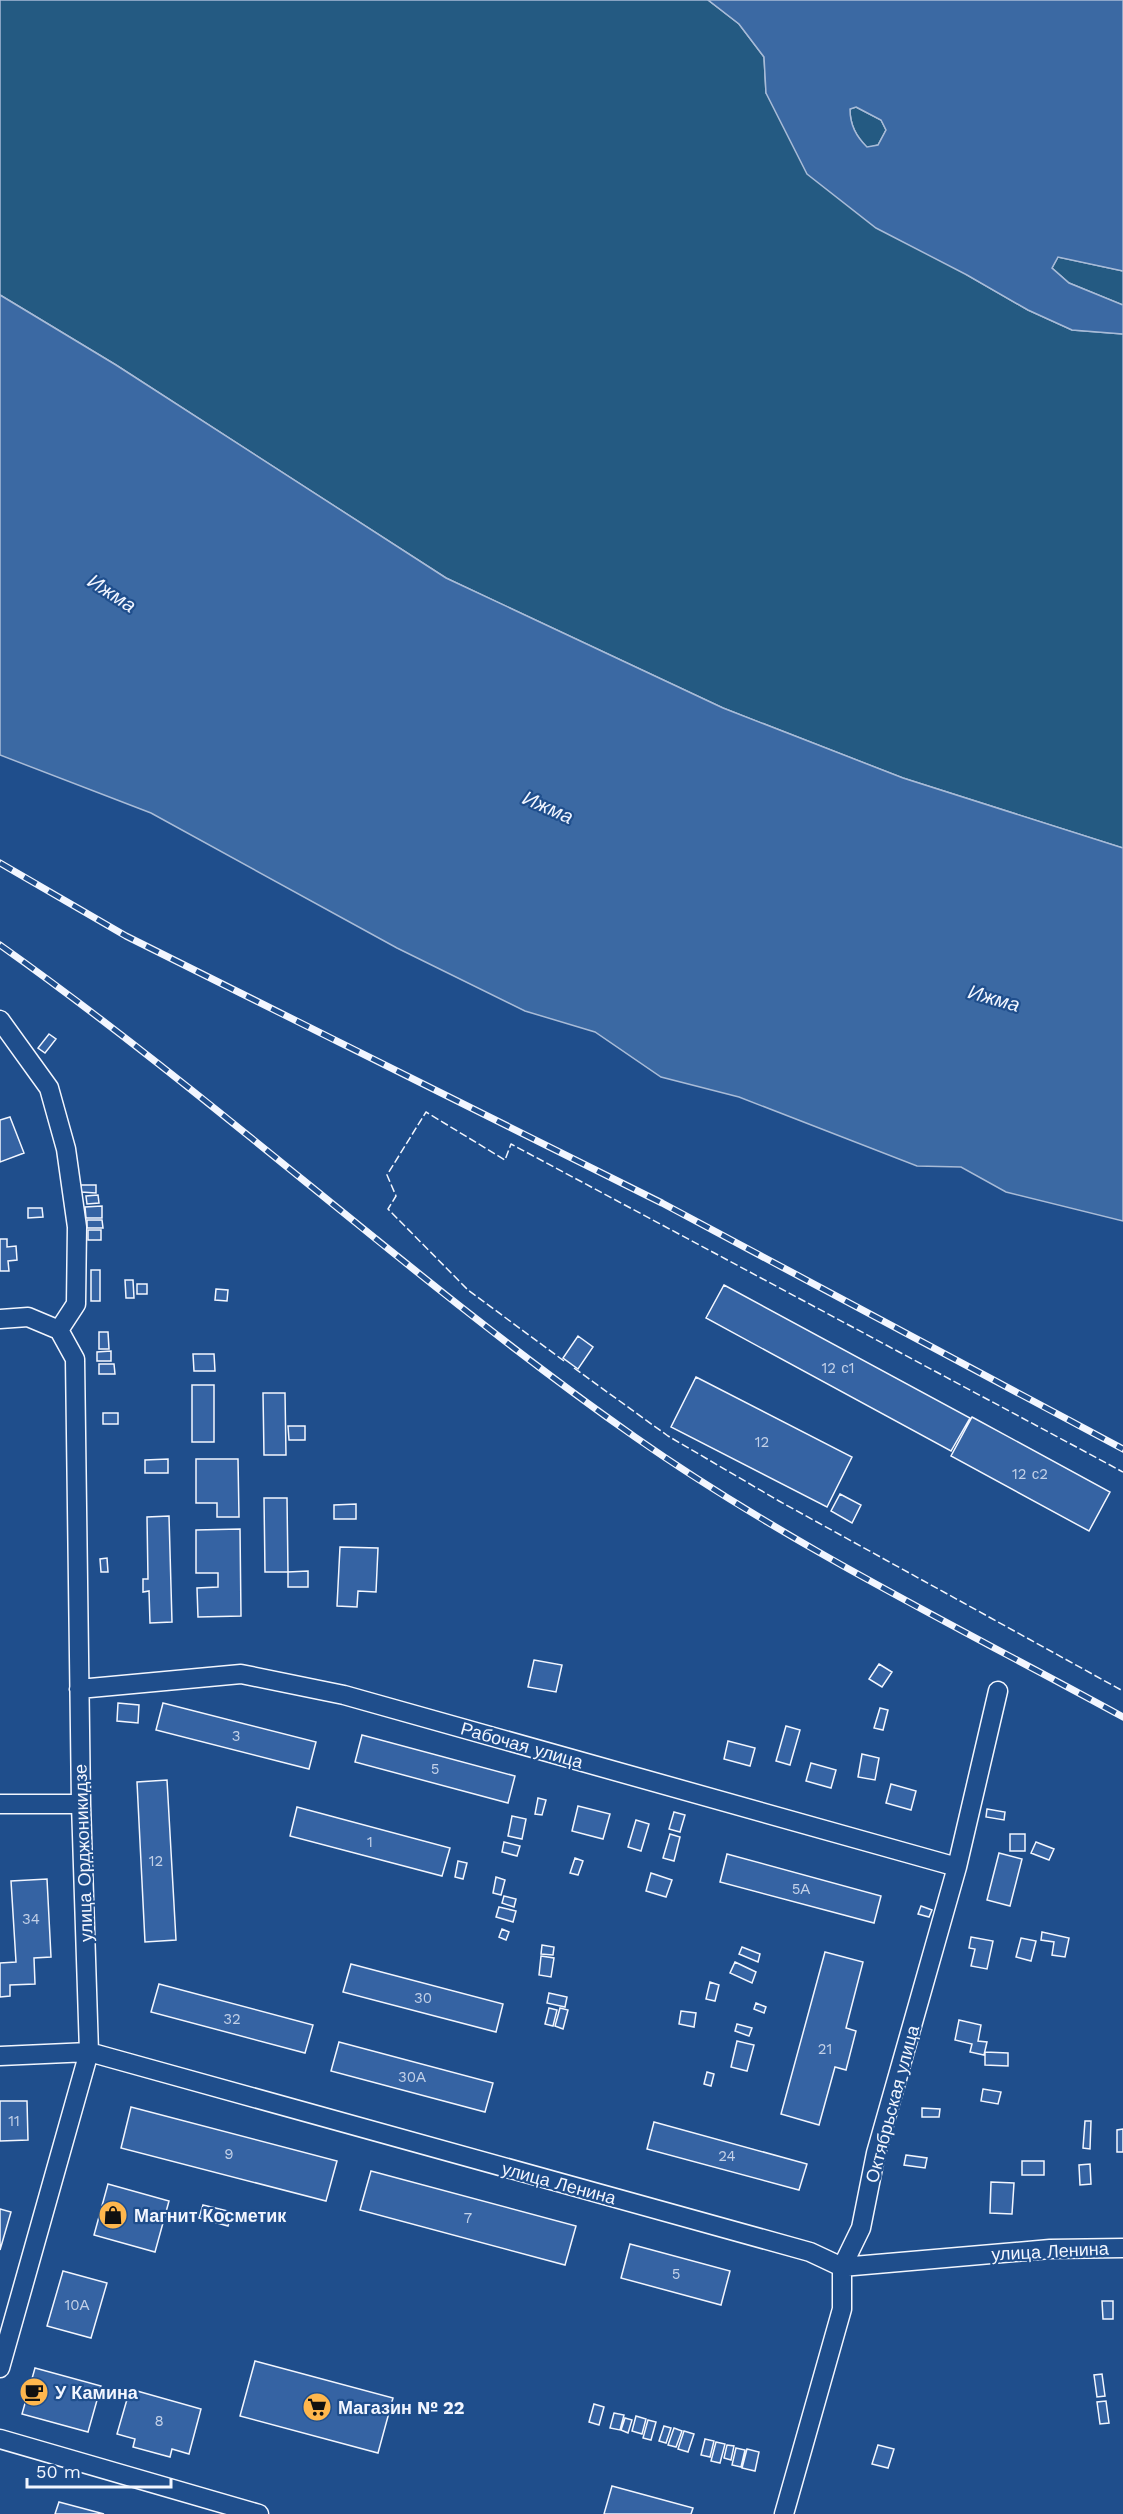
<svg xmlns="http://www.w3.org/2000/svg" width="1123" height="2514" font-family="'Work Sans',sans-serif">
	<rect width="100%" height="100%" fill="#1f4e8c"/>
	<path fill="#245a82" stroke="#a8bbd7" stroke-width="1.5" d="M0 0H708L739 24 764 57 766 93 967 275 1028 310 1072 330 1123 334V848L903 778 723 708 446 578 116 365 0 295Z
		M856 107 881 120 886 130 878 145 867 148C856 136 850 125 850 109Z
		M1058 257 1123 271V305L1069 283 1052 268Z"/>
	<path fill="#3b69a3" stroke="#a8bbd7" stroke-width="1.5" fill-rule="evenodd" d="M708 0H1123V271L1058 257 1052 268 1069 283 1123 305V334L1072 330 1028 310 967 275 876 228 807 174 766 93 764 57 739 24ZM856 107 881 120 886 130 878 145 867 147C856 136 850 125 850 109Z
		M0 295 116 365 446 578 723 708 903 778 1123 848V1221L1006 1192 961 1167 917 1166 739 1097 661 1077 595 1032 525 1011 397 948 151 813 0 755Z"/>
	<path fill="#3563a3" stroke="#f2f6ff" stroke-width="1.5" d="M49 1034 56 1039 45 1053 38 1048Z
		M10 1117 24 1153 0 1162V1120Z
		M81 1185H96V1193L81 1192Z
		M98 1195 99 1203 87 1204 86 1196Z
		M102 1206V1218H86L85 1207Z
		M28 1208H42L43 1217 28 1218Z
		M87 1220H102L103 1228H87Z
		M88 1230H101V1240H88Z
		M0 1239H7V1247L16 1246 17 1260 8 1261 9 1271H0Z
		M91 1270H100V1301H91Z
		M125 1280H133L134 1298H126Z
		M137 1284H147V1294H137Z
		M724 1285 970 1418 951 1451 706 1318Z
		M216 1289 228 1290 227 1301 215 1300Z
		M99 1332H108L109 1349H99Z
		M578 1336 593 1347 578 1369 563 1358Z
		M111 1351V1361H97V1352Z
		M193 1354H214L215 1371H194Z
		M99 1364H114L115 1374H99Z
		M696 1377 852 1457 827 1507 671 1427Z
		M192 1385H214V1442H192Z
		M263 1393H285L286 1455H264Z
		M103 1413H118V1424H103Z
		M972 1417 1110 1492 1089 1531 951 1456Z
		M288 1426H305V1440H289Z
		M168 1459V1473H145V1460Z
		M196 1459H238L239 1517H217V1503H196Z
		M840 1494 861 1505 852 1523 831 1511Z
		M264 1498H287L288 1572H265Z
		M356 1504V1519H334V1505Z
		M169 1516 172 1622 150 1623 149 1591 143 1592V1579H148L147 1517Z
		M240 1529 241 1616 198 1617 197 1588 218 1587V1573H196V1530Z
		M340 1547 378 1548 376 1592 358 1591 357 1607 337 1606Z
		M107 1558 108 1572H101L100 1559Z
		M308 1571V1587H288V1572Z
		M534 1660 562 1665 556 1692 528 1687Z
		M879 1664 892 1672 882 1687 869 1679Z
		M118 1703 139 1705 138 1723 117 1721Z
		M163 1703 316 1742 309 1769 156 1730Z
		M880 1708 888 1710 883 1730 874 1728Z
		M786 1726 800 1730 790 1765 776 1761Z
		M362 1735 515 1776 508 1803 355 1762Z
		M728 1741 755 1748 750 1766 724 1759Z
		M862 1754 879 1758 875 1780 858 1777Z
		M811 1763 836 1770 831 1788 806 1781Z
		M167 1780 176 1940 145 1942 137 1782Z
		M891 1784 916 1791 911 1810 886 1803Z
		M538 1798 546 1800 542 1815 535 1814Z
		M578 1806 610 1814 603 1839 572 1831Z
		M297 1807 450 1848 442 1876 290 1836Z
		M987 1809 1005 1812 1004 1820 986 1817Z
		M674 1812 685 1815 680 1832 669 1829Z
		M512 1816 526 1819 522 1839 508 1836Z
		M636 1820 649 1824 641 1851 628 1847Z
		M670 1834 680 1837 674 1861 663 1858Z
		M1010 1834H1025V1851H1010Z
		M504 1842 520 1846 517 1856 502 1852Z
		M1036 1842 1054 1849 1049 1860 1031 1853Z
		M999 1853 1022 1859 1010 1906 987 1900Z
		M727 1854 881 1896 874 1923 720 1882Z
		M575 1858 583 1861 578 1875 570 1873Z
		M458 1861 467 1863 463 1879 455 1877Z
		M651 1873 672 1880 666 1897 646 1891Z
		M496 1877 505 1880 501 1895 493 1893Z
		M47 1879 51 1957 34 1958 35 1984 10 1985V1996L0 1997V1963L16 1962 11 1881Z
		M504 1896 516 1899 514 1907 502 1903Z
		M921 1906 932 1910 929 1917 918 1914Z
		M499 1907 516 1911 513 1922 496 1917Z
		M502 1929 509 1932 506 1940 499 1937Z
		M1042 1932 1069 1938 1065 1957 1052 1955 1054 1942 1041 1940Z
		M971 1937 993 1941 987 1969 971 1966 975 1949 969 1948Z
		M1021 1938 1036 1941 1031 1961 1016 1957Z
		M542 1945 554 1947 553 1955 541 1954Z
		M742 1947 760 1954 758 1962 739 1954Z
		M825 1952 863 1962 846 2028 856 2031 846 2070 835 2067 819 2125 781 2114Z
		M541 1956 554 1958 551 1977 539 1975Z
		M735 1962 756 1972 752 1983 730 1973Z
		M351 1964 503 2004 496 2032 343 1992Z
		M710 1982 719 1985 715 2001 706 1999Z
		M159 1984 313 2025 305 2053 151 2012Z
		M549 1993 567 1997 565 2007 547 2003Z
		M756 2003 766 2007 764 2013 754 2009Z
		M549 2008 557 2010 553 2026 545 2024Z
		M560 2008 568 2010 563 2029 555 2026Z
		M681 2011 696 2013 694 2027 679 2024Z
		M959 2020 981 2025 978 2041 987 2042 984 2055 970 2052 972 2044 955 2040Z
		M737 2024 752 2028 749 2036 735 2031Z
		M737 2041 754 2045 747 2071 731 2067Z
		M339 2042 493 2083 485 2112 331 2071Z
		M985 2052 1008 2053V2066L985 2065Z
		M707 2072 714 2074 711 2086 704 2084Z
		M983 2089 1001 2092 998 2104 981 2101Z
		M0 2101H27L28 2140 0 2141Z
		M131 2107 337 2161 326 2201 121 2148Z
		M922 2108 940 2109 939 2117H922Z
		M1085 2121H1091L1090 2149 1083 2148Z
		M654 2122 807 2164 799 2190 647 2149Z
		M1123 2129V2152H1117V2130Z
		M906 2155 927 2158 925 2168 904 2165Z
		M1022 2161H1044V2175H1022Z
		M1090 2164 1091 2184 1080 2185 1079 2165Z
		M371 2171 576 2226 565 2265 360 2210Z
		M991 2182 1014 2183 1012 2214 990 2213Z
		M108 2184 169 2201 155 2252 94 2235Z
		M203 2205 232 2212 228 2226 199 2218Z
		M0 2209 11 2212 0 2250Z
		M630 2244 730 2271 721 2305 621 2278Z
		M63 2271 107 2283 91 2338 47 2326Z
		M1102 2301H1113V2319H1103Z
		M255 2361 393 2398 378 2453 240 2416Z
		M35 2368 101 2386 88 2432 22 2414Z
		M1102 2374 1105 2396 1097 2397 1094 2375Z
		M130 2389 201 2409 189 2454 172 2449 170 2457 133 2447 135 2439 117 2434Z
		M1106 2401 1109 2423 1100 2424 1097 2402Z
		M594 2404 604 2407 599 2425 589 2422Z
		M614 2413 624 2415 620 2430 610 2428Z
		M636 2416 646 2419 642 2434 632 2431Z
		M625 2418 632 2420 628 2433 621 2430Z
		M648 2420 656 2422 651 2440 643 2438Z
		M664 2426 671 2428 666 2443 659 2441Z
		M674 2428 682 2431 676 2447 668 2445Z
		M684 2431 694 2434 688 2452 678 2449Z
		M705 2439 714 2441 710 2457 701 2455Z
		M716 2442 725 2444 720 2463 711 2461Z
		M727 2445 734 2446 731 2460 724 2458Z
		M878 2445 894 2449 888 2468 872 2464Z
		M736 2448 745 2450 741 2467 732 2465Z
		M747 2449 759 2452 755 2471 742 2468Z
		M612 2486 693 2508 691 2514H604Z
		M59 2502 104 2514H55Z"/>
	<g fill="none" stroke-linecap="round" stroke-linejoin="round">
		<g stroke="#f2f6ff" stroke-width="21">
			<path id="minor" d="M0 1020 49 1088 66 1149 77 1227 76 1304 59 1330
				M0 1319 28 1317 59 1330
				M79 1689 241 1674 344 1695 957 1867
				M0 1804H81
				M0 2056 89 2052 810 2252 842 2267 1050 2249 1123 2248
				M0 2368 89 2052 81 1804 75 1359 59 1330
				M0 2439 259 2514
				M784 2514 842 2309V2267L861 2228 876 2153 957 1867 998 1691"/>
		</g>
		<use href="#minor" stroke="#1f4e8c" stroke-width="18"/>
		<g stroke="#f2f6ff" stroke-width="7">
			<path id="rail" d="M0 863 126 936 662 1203 1123 1449
				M0 945C219 1100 415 1283 635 1437 788 1544 960 1628 1123 1717"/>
		</g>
		<use href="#rail" stroke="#1f4e8c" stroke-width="4.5" stroke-dasharray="14" stroke-linecap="butt"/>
		<path stroke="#f2f6ff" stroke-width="1.5" stroke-dasharray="8 3" stroke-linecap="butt" d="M564 1361 468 1290 388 1209 396 1196 387 1175 426 1112 505 1160 511 1144 1123 1472
			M574 1368 668 1436 779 1501 1123 1691"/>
	</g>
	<defs>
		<g id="shop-disc" transform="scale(1.5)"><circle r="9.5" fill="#ffb74d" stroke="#1f4e8c"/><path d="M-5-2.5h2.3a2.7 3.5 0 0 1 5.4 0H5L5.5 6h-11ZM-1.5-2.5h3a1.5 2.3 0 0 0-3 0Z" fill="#111"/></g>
		<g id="cafe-disc" transform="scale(1.5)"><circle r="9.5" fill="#ffb74d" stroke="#1f4e8c"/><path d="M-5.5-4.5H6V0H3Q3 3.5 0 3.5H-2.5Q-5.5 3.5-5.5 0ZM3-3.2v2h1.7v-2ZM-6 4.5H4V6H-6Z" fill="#111"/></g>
		<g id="supermarket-disc" transform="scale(1.5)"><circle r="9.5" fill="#ffb74d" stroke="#1f4e8c"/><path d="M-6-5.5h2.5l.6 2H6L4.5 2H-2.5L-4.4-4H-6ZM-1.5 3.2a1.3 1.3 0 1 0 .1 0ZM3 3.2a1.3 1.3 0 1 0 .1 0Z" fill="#111"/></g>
	</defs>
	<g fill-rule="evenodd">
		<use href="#shop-disc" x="113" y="2215"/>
		<use href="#cafe-disc" x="34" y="2392"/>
		<use href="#supermarket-disc" x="317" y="2407"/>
	</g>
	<g text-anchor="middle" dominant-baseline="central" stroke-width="4.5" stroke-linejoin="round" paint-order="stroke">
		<g font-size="15" fill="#c3d1e8">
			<text x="838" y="1368">12 с1</text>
			<text x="762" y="1442">12</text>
			<text x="1030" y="1474">12 с2</text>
			<text x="236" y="1736">3</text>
			<text x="435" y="1769">5</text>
			<text x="370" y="1842">1</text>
			<text x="156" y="1861">12</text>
			<text x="801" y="1889">5А</text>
			<text x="31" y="1919">34</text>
			<text x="423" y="1998">30</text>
			<text x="232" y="2019">32</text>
			<text x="825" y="2049">21</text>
			<text x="412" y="2077">30А</text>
			<text x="14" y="2121">11</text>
			<text x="229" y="2154">9</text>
			<text x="727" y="2156">24</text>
			<text x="468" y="2218">7</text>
			<text x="676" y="2274">5</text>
			<text x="77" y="2305">10А</text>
			<text x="159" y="2421">8</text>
		</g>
		<g font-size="18" fill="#f2f6ff" stroke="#1f4e8c">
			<text transform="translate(522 1745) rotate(16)">Рабочая улица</text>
			<text transform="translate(83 1853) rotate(-92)">улица Орджоникидзе</text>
			<text transform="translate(892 2104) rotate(-75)">Октябрьская улица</text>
			<text transform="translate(559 2183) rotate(15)">улица Ленина</text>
			<text transform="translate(1050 2251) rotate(-3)">улица Ленина</text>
		</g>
		<g font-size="18" font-weight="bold" fill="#f2f6ff" stroke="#1f4e8c" text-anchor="start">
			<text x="134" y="2215">Магнит Косметик</text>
			<text x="55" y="2392">У Камина</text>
			<text x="338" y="2407">Магазин № 22</text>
		</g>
		<g font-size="20" font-style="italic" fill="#f2f6ff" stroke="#1f4e8c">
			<text transform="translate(112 593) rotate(33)">Ижма</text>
			<text transform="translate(548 807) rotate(24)">Ижма</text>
			<text transform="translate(994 998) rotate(16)">Ижма</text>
		</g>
	</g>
	<path d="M27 2478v9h144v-9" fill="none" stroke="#f2f6ff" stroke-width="3"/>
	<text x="36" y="2478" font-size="18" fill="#f2f6ff" stroke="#1f4e8c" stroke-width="4.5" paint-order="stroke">50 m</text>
</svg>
